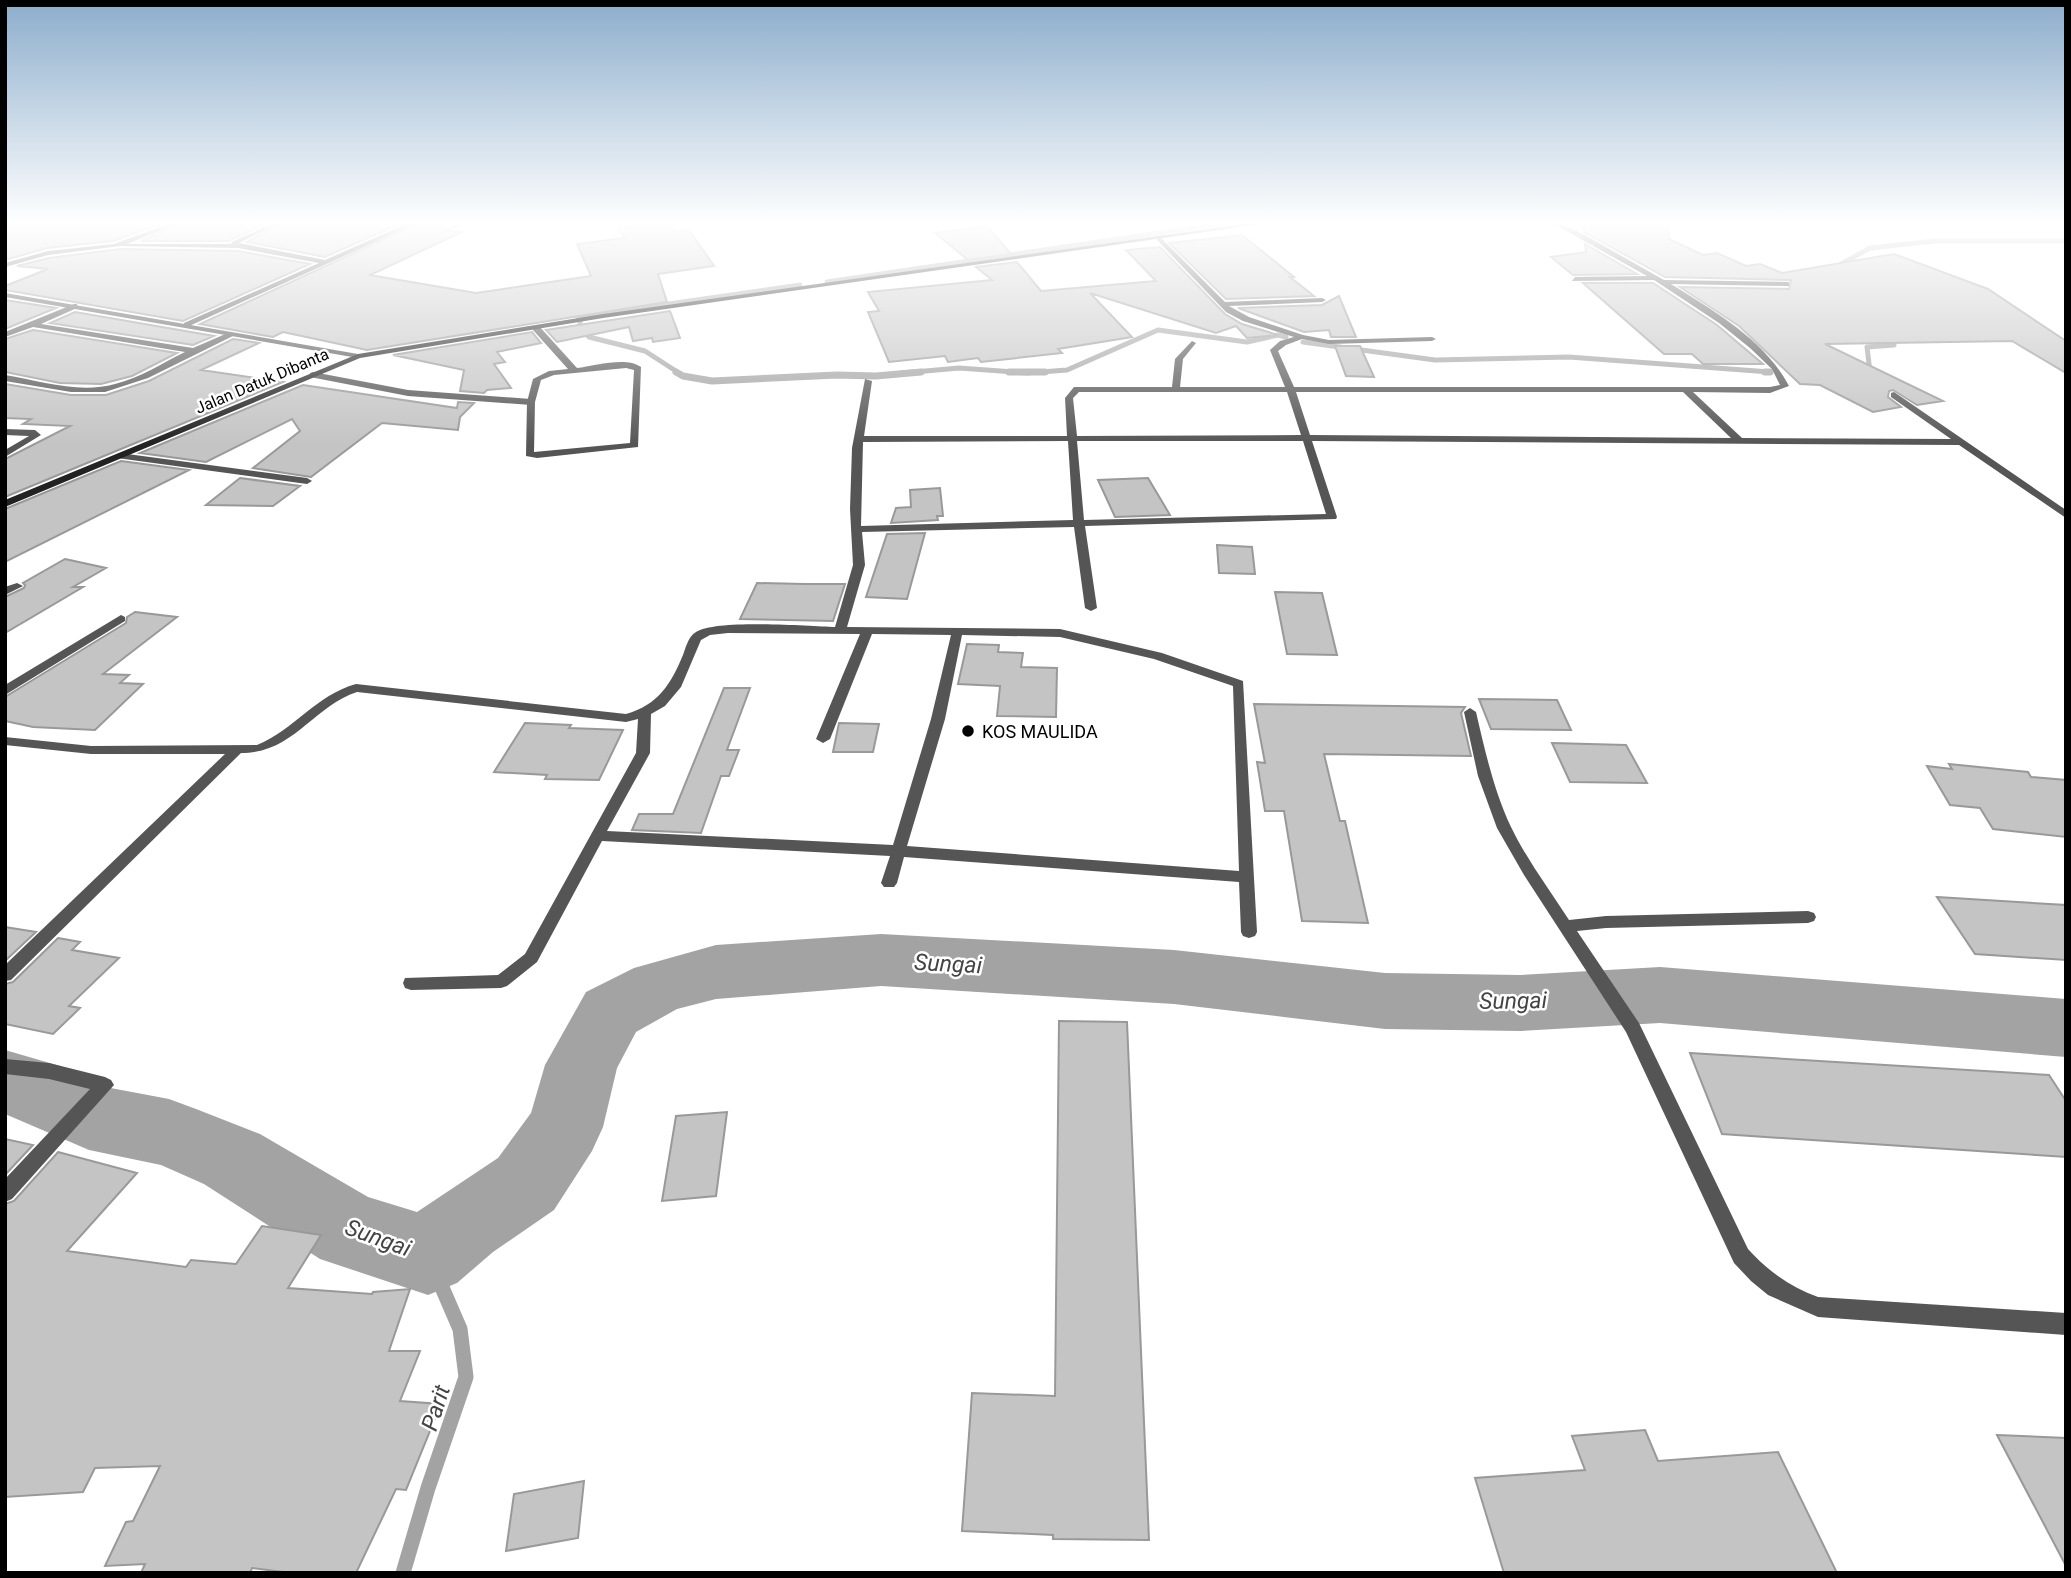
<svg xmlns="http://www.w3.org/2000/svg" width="2071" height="1578" font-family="Roboto,sans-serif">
	<rect width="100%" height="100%" fill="#fff"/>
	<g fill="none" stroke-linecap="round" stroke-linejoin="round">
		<path stroke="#a3a3a3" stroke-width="5" d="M1834 268 1870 248 1935 241H2066
			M827 282 1219 224
			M578 317 800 285
			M580 322V329L589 337 645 351 679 373
			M1303 342 1435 360 1569 357 1770 372
			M1863 371 1870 372 1867 347 1894 345 1881 336
			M903 373 959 368 1027 373 1067 370 1158 330 1247 342 1278 335 1286 337"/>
		<path stroke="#a3a3a3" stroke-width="7" d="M676 372 683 376 712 381 837 375 876 376 921 372
			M1009 372H1045
			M1765 372H1770
			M1868 372H1870"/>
		<path stroke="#a3a3a3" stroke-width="15" d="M403 1573 428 1488 466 1377 460 1329 428 1255"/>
		<path fill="#a3a3a3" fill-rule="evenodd" d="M881 934 1174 950 1385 973 1520 975 1660 967 2066 999V1057L1660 1023 1520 1031 1385 1029 1174 1004 881 986 716 999 677 1009 636 1032 617 1068 603 1127 592 1151 554 1210 493 1252 457 1283 428 1295 320 1259 204 1184 161 1165 89 1150 5 1114V1050L60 1066 100 1086 169 1099 196 1109 260 1134 368 1197 417 1212 498 1158 531 1113 545 1065 586 992 634 968 716 945Z"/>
	</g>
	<path fill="#c4c4c4" stroke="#999" stroke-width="2" d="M5 224H160L113 241 47 248 5 260Z
		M179 224H264L229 241H141Z
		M280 224H399L325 257 247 242Z
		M417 224H461L445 231 462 232 370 275 476 293 591 276 577 244 624 238 618 228 648 224H669L675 232 689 230 714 266 658 274 667 302 367 350 283 332 273 337 200 324Z
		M1583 224H1668L1669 239 1703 255 1717 253 1746 266 1760 264 1782 273 1894 254 1988 289 2066 341V373L2012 341 1825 344 1943 401 1917 405 1893 390 1889 391 1888 397 1901 407 1873 412 1820 385 1800 384 1739 326 1680 287 1789 289 1791 280 1665 277 1584 232Z
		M987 226 1011 254 968 260 935 233Z
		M1242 235 1294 277H1290L1314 296 1226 299 1169 243Z
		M1585 244 1637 274 1573 275 1551 257 1586 252Z
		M1160 247 1225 314 1242 324 1278 335 1247 338 1236 326 1216 333 1090 293 1132 337 1058 349 1062 353 981 362 978 358 948 362 945 356 889 362 868 312 879 311 868 292 992 280 976 267 1017 262 1041 291 1156 281 1126 250Z
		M120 249 238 251 310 264 183 321 5 290V286L48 269 17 266 49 258Z
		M1583 283H1653L1717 325 1763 364H1703L1692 354H1664Z
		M1339 296 1356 337H1331L1329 330 1304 332 1238 308 1322 305Z
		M5 300 56 308 5 329Z
		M670 311 680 338 653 342 652 338 633 341 629 327 557 342 546 330Z
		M75 312 214 336 193 345 50 323Z
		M33 330 177 353 132 376 101 384 60 383 5 372V339Z
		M532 332 541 343 497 352 505 362 494 364 511 388 487 390 484 393 460 391 464 370 393 355Z
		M233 339 259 343 201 370 283 382 5 497V459L70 426 23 424 31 419 5 418V384L71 395H106L149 381Z
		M1335 346H1360L1374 377 1346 376Z
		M303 385 457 408 458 402 474 403 460 417 458 430 382 423 311 477 253 468 300 431 292 419 206 462 140 453Z
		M121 461 189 470 5 562V509Z
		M240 478 300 486 273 506 206 505Z
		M1148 478 1170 515 1115 517 1098 480Z
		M940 488 943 516H937L938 520 891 523 896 508 911 507 910 490Z
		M925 533 907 599 866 597 887 534Z
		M1217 545 1252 547 1255 574 1219 573Z
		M65 559 106 568 73 587H83L5 633V597L24 588 25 585 23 583Z
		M757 583 805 584H845L833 621 740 619Z
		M1275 592 1322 593 1337 655 1287 654Z
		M135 612 177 617 103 674 129 675 120 683 143 684 95 730 33 727 5 721V697L126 623 127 617Z
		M967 644 999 645 998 652 1023 653 1021 667 1057 668 1056 717 997 716 1000 686 958 684Z
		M724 688H750L727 750H739L729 776H721L701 833 632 830 639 814H673Z
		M1479 699 1557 700 1571 730 1491 729Z
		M1254 704 1465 707 1461 713 1471 756 1324 754 1340 821H1345L1368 923 1302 921 1284 811H1265L1257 762 1265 763Z
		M525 723 571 725 569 728 623 730 599 780 545 779 547 775 494 772Z
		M839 723 879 724 873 752H833Z
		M1552 743 1626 745 1647 783 1570 782Z
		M1949 764 2028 772 2031 777 2066 780V837L1993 829 1980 808 1950 805 1927 766 1952 769Z
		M1937 897 2066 905V960L1975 954Z
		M5 927 36 932 5 961Z
		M58 938 80 942 72 950 119 958 69 1006 80 1008 53 1034 5 1024V984L13 982Z
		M1059 1021 1127 1022 1149 1540 1053 1539V1535L962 1531 972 1393 1055 1396Z
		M1690 1053 2049 1075 2066 1101V1157L1722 1134Z
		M727 1112 716 1196 662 1201 676 1116Z
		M5 1139 33 1145 5 1175Z
		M58 1152 137 1173 67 1251 186 1267 191 1260 236 1264 262 1226 321 1235 288 1288 372 1294 373 1292 410 1289 389 1351H420L400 1401 441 1404 406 1490 396 1489 356 1573H291L252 1568 250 1573H141L145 1564 105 1566 126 1522 133 1521 160 1466 95 1468 83 1492 5 1497V1204L14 1201Z
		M1645 1430 1658 1461 1778 1452 1837 1573H1504L1475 1478 1585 1470 1572 1436Z
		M1997 1435 2066 1438V1566Z
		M584 1481 578 1538 506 1551 514 1494Z"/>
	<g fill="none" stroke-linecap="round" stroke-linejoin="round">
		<path fill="#555" fill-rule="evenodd" d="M74 304H77V308L41 324 193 348 230 332 237 334 148 378 105 392H71L5 381V375C41 381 79 394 115 384 140 378 162 363 185 352L33 327 5 337V332Z
			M533 326H539L577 368C594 366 626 356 641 367L638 447 537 458 526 456 527 402 533 379 549 371 568 369 533 330ZM626 368 634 370 630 443 534 452 535 402 541 380 554 375Z"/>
		<path fill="#555" fill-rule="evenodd" d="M168 224H177L127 244H231L232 242 270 224H278L239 243 325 260 406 224H415L187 327H184V323L319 263 238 248 120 246 48 255 5 267V263L48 251 114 244Z
			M1554 224H1562L1581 233 1664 280 1789 282V286H1786L1671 284C1714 311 1765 340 1789 386L1770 393 1693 392 1742 438 1951 439 1891 397V393L1894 392 2066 510V518L1959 445 1312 441 1337 517 1336 519 1085 526 1097 608 1091 611 1085 608 1074 527 862 532 865 565 847 627 1060 629 1162 653 1243 681 1257 932 1255 936 1249 938 1243 936 1241 932 1239 882 904 857 897 883 894 887H884L881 883 890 856 602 841 537 962 507 986 501 988 411 990 405 988 403 983 405 978 498 975 525 954 636 753 638 719 626 722 357 692C312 707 294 753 241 753L11 980 5 981V965L225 754H91L5 745V737L91 746 257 745C294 730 316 695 356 684L626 714C658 705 671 684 683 655 686 647 688 637 696 632 716 619 808 626 835 627L853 565 850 509 852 448 865 379 872 381 864 436H1067L1065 398 1074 387H1172L1175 359 1192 341 1196 343 1183 359 1180 387H1285L1270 350 1280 341 1294 337 1243 321 1226 312 1157 240V238H1161L1225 302 1322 298 1326 300 1322 302 1229 306 1249 317 1303 335 1329 340 1432 337 1436 339 1432 341 1329 344 1302 339 1286 345 1278 351 1294 387H1770L1780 385 1772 369 1750 348 1719 323 1654 280 1572 281 1575 277 1647 276ZM1079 392H1287L1301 435 1077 436 1073 398ZM1296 392H1683L1731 438 1310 435ZM1068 441 1073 520 861 526 863 442ZM1077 441H1303L1326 514 1084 520ZM728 633 860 634 816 739 823 743 830 739 872 634 951 635 931 719 893 845 607 831 650 753 651 714 665 706 681 687 701 640 710 635ZM962 635 1060 637 1154 659 1233 686 1239 871 907 846 945 719Z
			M313 372 408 390 531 399 535 402 531 405 408 396 310 377V373Z
			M5 429 35 430 41 435 5 457V450L29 436 5 435Z
			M120 453 307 478 312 481 307 484 117 458V454Z
			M17 583 23 586 5 595V587Z
			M121 615 125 617V621L5 695V685Z
			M1470 708 1476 712C1485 751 1494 791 1511 827 1527 860 1549 889 1569 920L1606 916 1808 911 1814 913 1816 917 1814 921 1808 923 1606 928 1577 931 1639 1023 1748 1249C1768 1271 1790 1287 1818 1297L2066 1313V1335L1818 1317 1768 1295 1751 1281 1734 1263 1626 1032 1524 875 1497 828 1478 776 1464 712Z
			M5 1059 49 1063 105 1077 111 1080 114 1085 12 1199 5 1202V1179L90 1089 49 1079 5 1074Z"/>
		<path fill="#555" fill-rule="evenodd" d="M5 293 358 354 362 356 358 358 5 297Z"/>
		<path fill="#222" fill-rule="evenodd" d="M1244 224H1261L603 318 360 358 5 507V500L358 354 603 314Z"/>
	</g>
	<linearGradient id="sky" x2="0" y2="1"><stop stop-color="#8cadcc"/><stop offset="0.5" stop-color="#fff"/><stop offset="1" stop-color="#fff" stop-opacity="0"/></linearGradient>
	<rect width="2071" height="445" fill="url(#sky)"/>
	<circle fill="#000" stroke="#fff" stroke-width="2.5" cx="968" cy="731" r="7"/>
	<g text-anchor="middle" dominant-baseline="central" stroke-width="5" stroke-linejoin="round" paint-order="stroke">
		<g font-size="16" fill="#000" stroke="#fff">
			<text transform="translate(262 381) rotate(-23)">Jalan Datuk Dibanta</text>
		</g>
		<g font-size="18" fill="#000" stroke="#fff" text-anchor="start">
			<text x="982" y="731">KOS MAULIDA</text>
		</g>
		<g font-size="23" font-style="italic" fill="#444" stroke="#fff">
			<text transform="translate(948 964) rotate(3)">Sungai</text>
			<text transform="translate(1513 1001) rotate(-1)">Sungai</text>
			<text transform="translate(378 1238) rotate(20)">Sungai</text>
			<text transform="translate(436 1408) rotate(-72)">Parit</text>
		</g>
	</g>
	<rect width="2071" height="1578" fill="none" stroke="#000000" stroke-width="14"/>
</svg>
